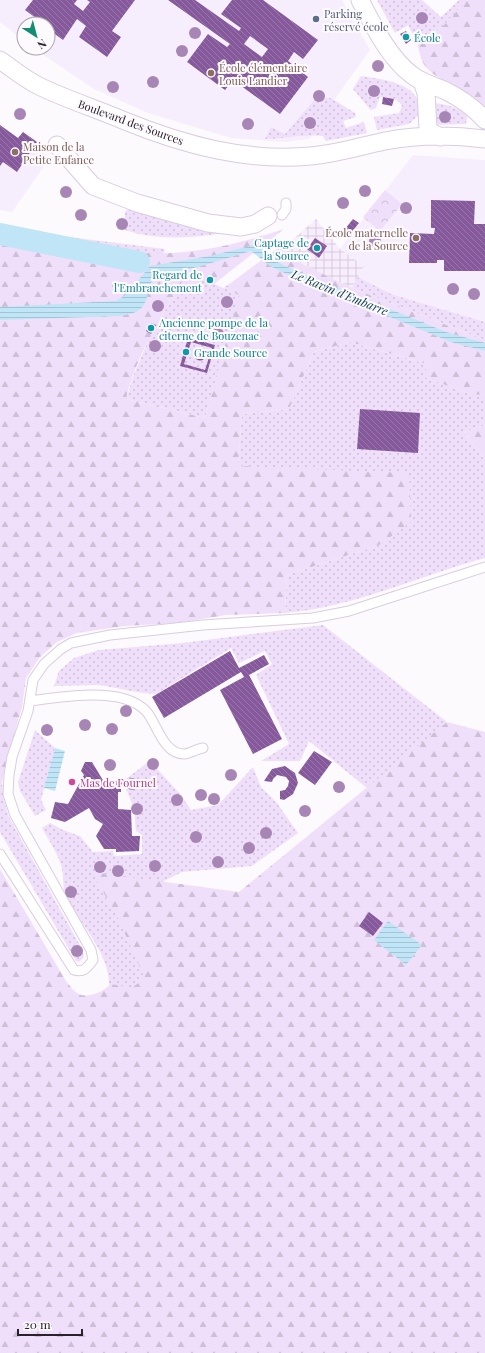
<svg xmlns="http://www.w3.org/2000/svg" width="485" height="1353" font-family="'Playfair Display',serif">
	<defs>
		<pattern id="industrial-grid" width="8" height="8" patternUnits="userSpaceOnUse"><rect width="8" height="8" fill="#f8edfd"/><path d="M0 4h8M4 0v8" fill="none" stroke="#d5cbd9"/></pattern>
		<pattern id="grass-dots" width="8" height="8" patternUnits="userSpaceOnUse"><rect width="8" height="8" fill="#f0dffa"/><path d="M2 2h.1M6 6h.1" fill="none" stroke="#cebfd6" stroke-width="1.8" stroke-linecap="round"/></pattern>
		<pattern id="forest-firs" width="22" height="20" patternUnits="userSpaceOnUse"><rect width="22" height="20" fill="#f0dffa"/><path d="M5 1l3.5 6h-7zM16 11l3.5 6h-7z" fill="#cebfd6"/></pattern>
		<pattern id="park-crowns" width="20" height="18" patternUnits="userSpaceOnUse"><rect width="20" height="18" fill="#f0dffa"/><path d="M2 6a3 3 0 1 1 6 0M12 15a3 3 0 1 1 6 0" fill="none" stroke="#cebfd6"/></pattern>
		<pattern id="water-rules" width="6" height="5" patternUnits="userSpaceOnUse"><rect width="6" height="5" fill="#bfe5f6"/><path d="M0 2.5h6" fill="none" stroke="#a4c4d3"/></pattern>
		<pattern id="building-back-hatch" width="6" height="6" patternUnits="userSpaceOnUse"><rect width="6" height="6" fill="#86599d"/><path d="M-1 5l2 2M0 0l6 6M5-1l2 2" fill="none" stroke="#9777a7"/></pattern>
	</defs>
	<rect width="100%" height="100%" fill="#fdfafe"/>
	<path fill="#f7eefd" d="M0 0H342L370 50 334 100 323 126 309 139 285 142 231 138 148 113 94 89 33 48H48V24H24V41L0 22Z
		M0 125 18 138 23 132 37 142 49 159 12 212 0 210Z
		M413 155 485 160V322L391 294 358 277 364 266 340 249Z"/>
	<path fill="url(#industrial-grid)" d="M316 219 340 249 364 266 352 288 296 261 283 248Z"/>
	<path fill="url(#grass-dots)" d="M377 0H422L441 17 459 0H467L444 25 418 45 408 25 395 33Z
		M361 76C384 80 420 82 421 113L409 124 377 130 374 117 399 113 402 106C398 98 388 97 380 97L376 108 371 110 369 108 353 89Z
		M331 98 355 113 356 117 343 121 346 128 364 122 367 133 326 141 323 136C303 134 285 139 265 139L271 127 285 134 315 99Z
		M433 103C447 104 457 107 467 116L466 124 435 125Z
		M129 208 245 230C206 236 164 243 125 230V212Z
		M0 223 45 234 165 249 161 261 0 304Z
		M358 277 391 294 485 322V340L352 288Z
		M182 282 214 284 240 295 205 418 126 399 134 374 151 334Z
		M350 342 427 364 425 377 470 394 485 395V425L464 432 485 460V558C419 576 354 607 285 613L287 575 379 545 238 466 242 414 289 409 314 352Z
		M323 625 447 722 406 771 378 797 309 741 300 761H261L289 744 256 675 272 664 265 651 239 663 231 648 156 694 142 693 100 685 54 686 59 671 74 658 99 650 183 643Z
		M35 730 55 748 41 800 46 810 35 816 20 791 18 782Z
		M150 761 181 795 191 810 218 805 253 767 261 787 277 803 298 833 252 866 182 872 144 891 151 979 139 1001 108 997C116 959 82 928 66 896 62 887 64 878 62 869 60 857 48 839 42 828L50 823 63 830 80 836 93 852 113 851 114 856 142 854V835L136 831 134 809 123 781Z
		M2 783 4 800 9 817 82 949 84 957 79 962 76 961 0 832V785Z"/>
	<path fill="url(#forest-firs)" d="M467 0H485V111C478 103 470 95 461 90 439 75 422 76 418 45L444 25Z
		M284 229 214 284 182 282C160 319 136 356 126 399L205 418 239 295 224 288 278 248H283L296 261 352 288 485 340V395L470 394 424 377 427 364 350 342 314 352 289 409 242 414 238 466 409 473 411 522 379 545 287 575 285 613 226 615 178 623 125 626 77 633 57 642 40 657 26 678 22 707 5 767 2 783 0 785V241L19 245C69 248 121 255 171 253 210 251 248 241 284 229Z
		M485 425V460L464 432Z
		M447 722 485 732V1353H0V869L66 981C70 986 75 993 81 995 92 997 104 991 111 984L131 988 145 979 118 918 92 872 239 892Z"/>
	<path fill="url(#park-crowns)" d="M385 190 402 204 380 231 363 217Z"/>
	<path fill="url(#water-rules)" d="M262 243 272 259 285 266 446 332 485 343V351L451 342 293 277 270 266 251 251 198 267 159 275C138 287 160 311 120 316L0 320V307L116 301 127 294 150 266 210 256Z
		M55 748 65 751 55 791 44 788Z
		M388 921 422 945 406 965 374 940Z"/>
	<g fill="none" stroke-linecap="round" stroke-linejoin="round">
		<path stroke="#bfe5f6" stroke-width="22" d="M0 234 139 262"/>
	</g>
	<path fill="url(#building-back-hatch)" fill-rule="evenodd" d="M33 0H77L74 4 83 11 90 2 87 0H135L112 31 121 37 107 57 79 37 86 26 77 19 63 40 48 29V24H38L40 21 25 10Z
		M168 0H195L239 31 241 28 221 14 232 0H263L318 40 303 59 294 52 288 61 308 77 280 114 233 80 225 90 187 62 208 34 227 47 230 44ZM250 36 268 49 262 57 244 44Z
		M406 31 411 40 406 44 400 34Z
		M383 97 394 99 392 106 382 104Z
		M0 125 18 138 23 132 37 142 17 172 3 162 0 166Z
		M431 200 475 201 474 224H485V271H444V260H437V263H409L410 233 434 234 435 228H431Z
		M353 219 359 223 351 233 345 229Z
		M315 238 327 246 319 258 307 249Z
		M207 276 214 277 212 283H206Z
		M151 323 156 325 151 334 146 331Z
		M188 338 215 345 207 373 180 366ZM191 342 212 348 205 370 184 364Z
		M194.5 355a5.5 5.5 0 1 1 11 0a5.5 5.5 0 1 1-11 0Z
		M360 409 420 413 418 453 357 449Z
		M230 651 239 668 264 655 269 664 249 675 282 739 253 754 220 690 244 677 241 672 164 718 152 697Z
		M314 751 332 762 315 785 298 773Z
		M85 762H92L104 782 121 781V792H118V809L131 810 132 836H140L139 851 116 852V849H104L96 836 103 824 95 819 89 808 65 822 51 818 55 802 68 804 84 775 81 771Z
		M285 766 295 773 298 783 293 794 284 800 280 799V791L285 790 288 786 289 781 286 777 277 775 273 779 272 782 264 781 272 769Z
		M369 912 383 923 373 936 359 926Z"/>
	<g fill="none" stroke-linecap="round" stroke-linejoin="round">
		<g stroke="#d9cde0" stroke-width="11">
			<path id="lane" d="M282 215 286 209V203
				M30 701C58 697 98 691 125 699 132 701 140 705 146 711 157 723 163 755 185 754 190 753 197 749 203 748
				M0 854 74 970C84 973 87 968 93 960L91 950 15 815 8 794 9 775 12 757 28 711 33 680 44 664 61 649 71 643 110 635 203 625 313 618 349 611 485 567"/>
		</g>
		<g stroke="#d9cde0" stroke-width="19">
			<path id="street" d="M360 0C373 25 389 58 412 75 422 83 435 86 446 91 460 98 474 108 485 120
				M0 60C13 69 26 80 41 87 68 100 97 109 125 121 184 145 246 162 311 156 336 154 361 146 385 141 417 135 453 135 485 139
				M422 81 426 93 428 128 431 132 440 137
				M57 145 93 186 137 203 208 223 241 227 255 224 268 216"/>
		</g>
		<use href="#lane" stroke="#fff" stroke-width="9"/>
		<use href="#street" stroke="#fff" stroke-width="17"/>
	</g>
	<g fill="#a786b6">
		<circle cx="422" cy="18" r="6"/>
		<circle cx="195" cy="33" r="6"/>
		<circle cx="182" cy="51" r="6"/>
		<circle cx="378" cy="66" r="6"/>
		<circle cx="153" cy="82" r="6"/>
		<circle cx="113" cy="87" r="6"/>
		<circle cx="374" cy="91" r="6"/>
		<circle cx="319" cy="96" r="6"/>
		<circle cx="20" cy="114" r="6"/>
		<circle cx="445" cy="117" r="6"/>
		<circle cx="310" cy="123" r="6"/>
		<circle cx="248" cy="124" r="6"/>
		<circle cx="365" cy="191" r="6"/>
		<circle cx="66" cy="192" r="6"/>
		<circle cx="343" cy="203" r="6"/>
		<circle cx="406" cy="208" r="6"/>
		<circle cx="81" cy="215" r="6"/>
		<circle cx="122" cy="224" r="6"/>
		<circle cx="375" cy="241" r="6"/>
		<circle cx="453" cy="289" r="6"/>
		<circle cx="474" cy="294" r="6"/>
		<circle cx="227" cy="302" r="6"/>
		<circle cx="158" cy="306" r="6"/>
		<circle cx="218" cy="334" r="6"/>
		<circle cx="155" cy="346" r="6"/>
		<circle cx="126" cy="711" r="6"/>
		<circle cx="85" cy="725" r="6"/>
		<circle cx="112" cy="729" r="6"/>
		<circle cx="47" cy="730" r="6"/>
		<circle cx="153" cy="764" r="6"/>
		<circle cx="110" cy="765" r="6"/>
		<circle cx="231" cy="775" r="6"/>
		<circle cx="132" cy="784" r="6"/>
		<circle cx="339" cy="787" r="6"/>
		<circle cx="201" cy="795" r="6"/>
		<circle cx="214" cy="799" r="6"/>
		<circle cx="177" cy="800" r="6"/>
		<circle cx="137" cy="809" r="6"/>
		<circle cx="305" cy="811" r="6"/>
		<circle cx="266" cy="833" r="6"/>
		<circle cx="196" cy="837" r="6"/>
		<circle cx="249" cy="848" r="6"/>
		<circle cx="218" cy="862" r="6"/>
		<circle cx="155" cy="866" r="6"/>
		<circle cx="100" cy="867" r="6"/>
		<circle cx="118" cy="871" r="6"/>
		<circle cx="71" cy="892" r="6"/>
		<circle cx="77" cy="951" r="6"/>
	</g>
	<circle fill="#5c6f8a" stroke="#fdfafe" stroke-width="1.5" cx="316" cy="19" r="4"/>
	<g fill="#0f9aa8" stroke="#fdfafe" stroke-width="1.5">
		<circle cx="406" cy="37" r="4"/>
		<circle cx="317" cy="248" r="4"/>
		<circle cx="210" cy="280" r="4"/>
		<circle cx="151" cy="328" r="4"/>
		<circle cx="186" cy="352" r="4"/>
	</g>
	<g fill="#8d6e63" stroke="#fdfafe" stroke-width="1.5">
		<circle cx="211" cy="73" r="4"/>
		<circle cx="15" cy="152" r="4"/>
		<circle cx="416" cy="238" r="4"/>
	</g>
	<circle fill="#d1479c" stroke="#fdfafe" stroke-width="1.5" cx="72" cy="782" r="4"/>
	<g text-anchor="middle" dominant-baseline="central" stroke-width="4" stroke-linejoin="round" paint-order="stroke">
		<g font-size="11" fill="#4e5e75" stroke="#fdfafe" text-anchor="start">
			<text x="324" y="13">Parking<tspan x="324" dy="13">réservé école</tspan></text>
		</g>
		<g font-size="11" fill="#0d838f" stroke="#fdfafe" text-anchor="start">
			<text x="414" y="37">École</text>
			<text x="309" y="242" text-anchor="end">Captage de<tspan x="309" dy="13">la Source</tspan></text>
			<text x="202" y="274" text-anchor="end">Regard de<tspan x="202" dy="13">l'Embranchement</tspan></text>
			<text x="159" y="322">Ancienne pompe de la<tspan x="159" dy="13">citerne de Bouzenac</tspan></text>
			<text x="194" y="352">Grande Source</text>
		</g>
		<g font-size="11" fill="#785e54" stroke="#fdfafe" text-anchor="start">
			<text x="219" y="67">École élémentaire<tspan x="219" dy="13">Louis Landier</tspan></text>
			<text x="23" y="146">Maison de la<tspan x="23" dy="13">Petite Enfance</tspan></text>
			<text x="408" y="232" text-anchor="end">École maternelle<tspan x="408" dy="13">de la Source</tspan></text>
		</g>
		<g font-size="11" fill="#28232a" stroke="#fdfafe">
			<text transform="translate(131 122) rotate(20)">Boulevard des Sources</text>
		</g>
		<g font-size="11" fill="#b23c85" stroke="#fdfafe" text-anchor="start">
			<text x="80" y="782">Mas de Fournel</text>
		</g>
		<g font-size="12" font-style="italic" fill="#033747" stroke="#fdfafe">
			<text transform="translate(340 292) rotate(22)">Le Ravin d'Embarre</text>
		</g>
	</g>
	<g transform="translate(36 36) rotate(144)"><circle r="19" fill="#fdfafe" stroke="#a8a4a9"/>
	<path d="M0-3L7 15L0 10L-7 15Z" fill="#148e73"/>
	<text y="-6" font-size="11" font-weight="bold" text-anchor="middle" fill="#28232a">N</text>
	</g>
	<path d="M18 1329v6h64v-6" fill="none" stroke="#28232a" stroke-width="2"/>
	<text x="24" y="1329" font-size="12" fill="#28232a" stroke="#fdfafe" stroke-width="3" paint-order="stroke">20 m</text>
</svg>
